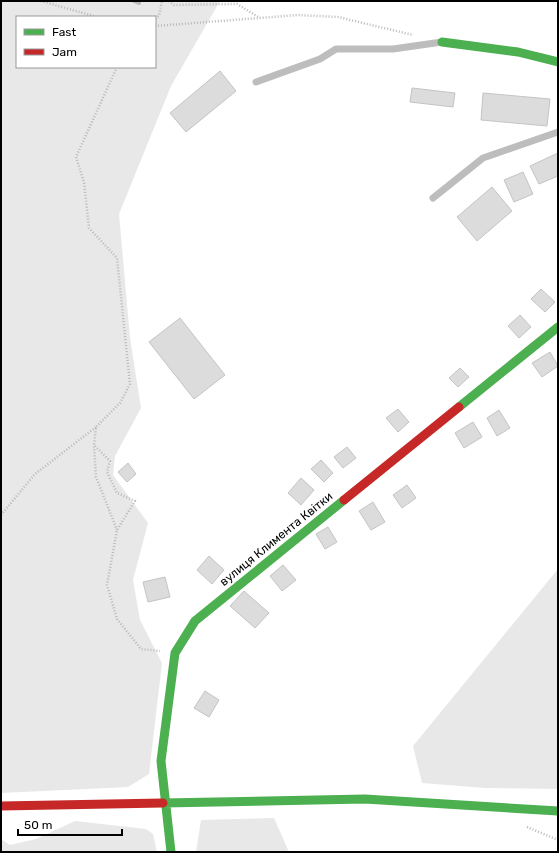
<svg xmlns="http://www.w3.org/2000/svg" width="559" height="853" font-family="Rubik,sans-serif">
	<rect width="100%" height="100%" fill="#fff"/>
	<path fill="#e8e8e8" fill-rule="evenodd" d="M1 1H220L171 86 119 214 130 338 141 408 115 456 113 475 148 523 133 580 140 620 162 663 149 774 128 787 1 793ZM17 17H155V67H17Z
		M558 569V789L485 788 422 783 413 746Z
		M274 818 289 852H196L201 820Z
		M75 821 146 829 153 834 157 852H1V839L10 845 36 839Z"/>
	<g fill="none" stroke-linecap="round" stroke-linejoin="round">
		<path stroke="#bababa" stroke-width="4" d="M134 1 139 3"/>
	</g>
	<path fill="#dcdcdc" stroke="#c4c4c4" d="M220 71 236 91 186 132 170 113Z
		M412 88 455 93 453 107 410 102Z
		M483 93 550 99 547 126 481 120Z
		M558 153V176L539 184 530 166Z
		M523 172 533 194 514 202 504 180Z
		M492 187 512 211 477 241 457 217Z
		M541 289 555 302 545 312 531 299Z
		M520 315 531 327 519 338 508 326Z
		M180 318 225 375 194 399 149 342Z
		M550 352 558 366 542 377 532 363Z
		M460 368 469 377 458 387 449 378Z
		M398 409 409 422 398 432 386 418Z
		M499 410 510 428 497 436 487 418Z
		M473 422 482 437 464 448 455 433Z
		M347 447 356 458 343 468 334 457Z
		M321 460 333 473 324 482 311 469Z
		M128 463 136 474 127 482 118 472Z
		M301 478 314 490 301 505 288 493Z
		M407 485 416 498 402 508 393 495Z
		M373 502 385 522 371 530 359 511Z
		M328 527 337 542 325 549 316 534Z
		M209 556 224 570 212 584 197 570Z
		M283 565 296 580 282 591 270 576Z
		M165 577 170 597 148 602 143 582Z
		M244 591 269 613 255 628 230 606Z
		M205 691 219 700 209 717 194 708Z"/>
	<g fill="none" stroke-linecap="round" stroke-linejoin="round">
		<path stroke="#b8b8b8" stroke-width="2.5" stroke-dasharray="1 2" stroke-linecap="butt" d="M41 1 97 17
			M169 1 174 5 237 4 260 18
			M155 18 159 16 162 1
			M155 26 298 15 338 17 413 35
			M117 67 76 157 84 182 89 228 117 258 130 384 120 403 96 427 94 445 96 477 117 530
			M95 446 110 461 107 472 117 493 135 501 117 530 107 585 117 619 141 649 160 651
			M1 515 35 474 96 427
			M527 827 558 840"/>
		<path stroke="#bdbdbd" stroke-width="7" d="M256 82 320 59 336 49H393L442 42
			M433 198 483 158 558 132"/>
		<path stroke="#4caf50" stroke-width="9" d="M442 42 518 52 558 62
			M459 407 558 327
			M163 803 365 799 558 811
			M171 852 161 761 175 653 195 621 344 500"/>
		<path stroke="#c62828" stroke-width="9" d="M344 500 459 407
			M1 806 163 803"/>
	</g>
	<g text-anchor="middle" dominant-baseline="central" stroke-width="3.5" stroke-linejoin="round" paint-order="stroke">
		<g font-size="12" fill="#000" stroke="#fff">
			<text transform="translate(276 539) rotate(-39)">вулиця Климента Квітки</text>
		</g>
	</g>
	<rect width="559" height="853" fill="none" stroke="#000000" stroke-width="4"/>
	<rect x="16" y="16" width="140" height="52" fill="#ffffff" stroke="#999999"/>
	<rect x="24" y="29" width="20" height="6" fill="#4caf50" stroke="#999999"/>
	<text x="52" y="36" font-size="12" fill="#000000">Fast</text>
	<rect x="24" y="49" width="20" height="6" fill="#c62828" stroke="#999999"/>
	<text x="52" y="56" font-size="12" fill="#000000">Jam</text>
	<path d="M18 829v6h104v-6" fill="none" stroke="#000000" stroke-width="2"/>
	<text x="24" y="829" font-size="12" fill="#000000" stroke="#ffffff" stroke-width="3" paint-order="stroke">50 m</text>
</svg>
